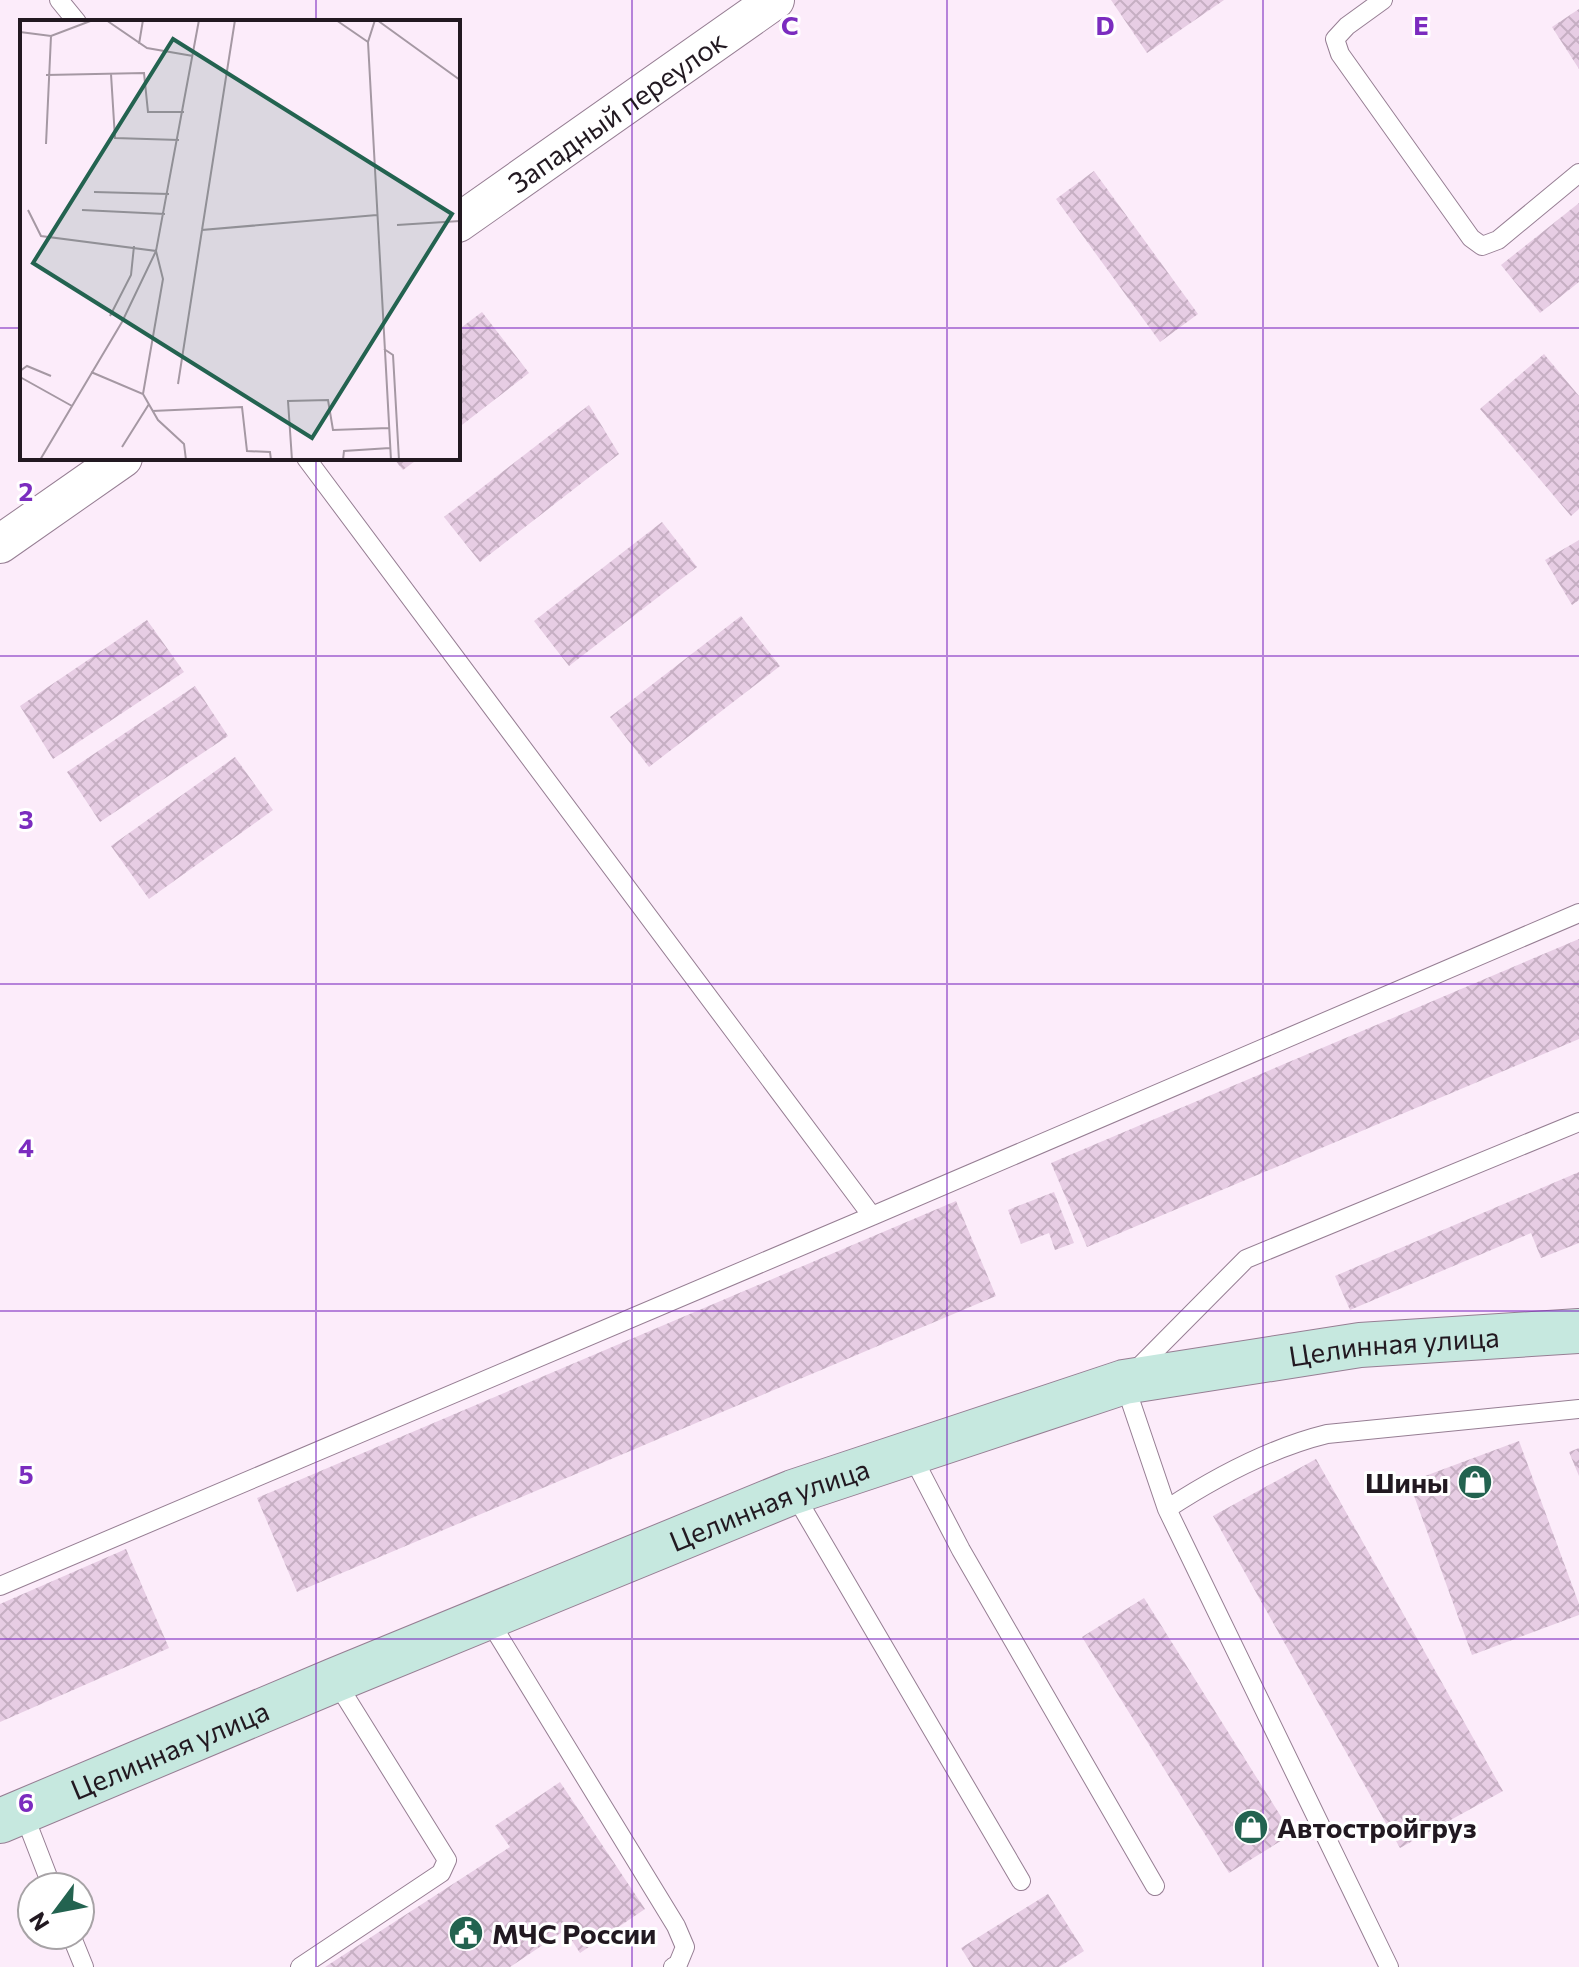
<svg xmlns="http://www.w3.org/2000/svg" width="1579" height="1967" font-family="Commissioner,sans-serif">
	<defs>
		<pattern id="building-cross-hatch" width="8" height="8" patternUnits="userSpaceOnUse" patternTransform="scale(2)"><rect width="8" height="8" fill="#e7cde4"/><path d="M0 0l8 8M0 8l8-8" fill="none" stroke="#c6afc3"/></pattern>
	</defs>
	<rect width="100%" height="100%" fill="#fcecfa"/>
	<path fill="url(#building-cross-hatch)" d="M1111 0H1224L1147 53Z
		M1579 9V69L1552 27Z
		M1094 171 1198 314 1160 342 1056 199Z
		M1579 203V282L1540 313 1501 265Z
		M482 312 529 373 458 428V330Z
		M1544 354 1579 396V509L1571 516 1480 409Z
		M589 405 619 454 480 562 444 517Z
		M393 458H419L403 470Z
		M662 522 697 567 569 666 534 621Z
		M1579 540V600L1572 605 1545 560Z
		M741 616 780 666 649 767 610 717Z
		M147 620 184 672 53 759 20 706Z
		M195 686 228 736 100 822 67 772Z
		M235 757 273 810 149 899 111 846Z
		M1579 939V1039L1087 1247 1051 1163Z
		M1579 1172V1243L1541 1258 1531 1233 1350 1310 1335 1276Z
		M1054 1192 1074 1243 1055 1250 1049 1233 1021 1244 1008 1210Z
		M956 1201 996 1296 297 1592 257 1498Z
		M1519 1441 1579 1604V1615L1472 1655 1409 1482Z
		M1579 1448V1476L1569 1452Z
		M1316 1459 1503 1791 1400 1848 1213 1516Z
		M126 1549 169 1648 0 1722V1604Z
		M1144 1598 1292 1834 1229 1873 1082 1637Z
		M560 1782 645 1909 580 1953 565 1930 510 1967H325L510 1847 495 1826Z
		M1048 1894 1084 1951 1059 1967H973L961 1948Z"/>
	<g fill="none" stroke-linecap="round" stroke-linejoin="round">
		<g stroke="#967e93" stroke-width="20">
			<path id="service" d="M59 0 77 22
				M1383 0 1347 26 1335 39 1340 54 1471 238 1482 246 1498 240 1579 173
				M306 458 872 1216 1579 913
				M910 1452 961 1550 1155 1886
				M793 1492 1021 1881
				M1167 1509C1216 1477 1270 1448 1327 1434L1579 1409
				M0 1586 872 1216
				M487 1617 676 1926 685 1947 678 1964 673 1967
				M23 1812 52 1887
				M71 1935 84 1967
				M300 1967 441 1873 447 1860 335 1680
				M1389 1967 1167 1509 1124 1382 1246 1259 1579 1122"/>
		</g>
		<g stroke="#967e93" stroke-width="40">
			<g id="minor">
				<path id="s1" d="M458 223 775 0"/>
				<path d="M0 544 123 458"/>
			</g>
		</g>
		<g stroke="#967e93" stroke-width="46">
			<g id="secondary">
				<path id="s2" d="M0 1821 335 1680 793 1492 1124 1382 1360 1345 1579 1331"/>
			</g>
		</g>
		<use href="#service" stroke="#fff" stroke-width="18"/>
		<use href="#minor" stroke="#fff" stroke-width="38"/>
		<use href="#secondary" stroke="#c6e8df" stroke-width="44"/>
	</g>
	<path fill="none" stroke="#7b2cbf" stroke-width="2" stroke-opacity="0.55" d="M316 0V22M632 0V1967M947 0V1967M1263 0V1967M0 328H22M458 328H1579M316 458V1967M0 656H1579M0 984H1579M0 1311H1579M0 1639H1579"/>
	<defs>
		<g id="shop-disc" transform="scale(1.8)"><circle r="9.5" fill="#236350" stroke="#fff"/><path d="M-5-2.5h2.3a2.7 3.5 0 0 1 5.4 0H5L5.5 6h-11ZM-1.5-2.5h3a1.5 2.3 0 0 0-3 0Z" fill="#fff"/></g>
		<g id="civic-disc" transform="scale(1.8)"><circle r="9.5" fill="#236350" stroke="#fff"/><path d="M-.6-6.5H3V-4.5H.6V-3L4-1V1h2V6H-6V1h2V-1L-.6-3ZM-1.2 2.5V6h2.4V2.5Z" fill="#fff"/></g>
	</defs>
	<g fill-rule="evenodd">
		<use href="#shop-disc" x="1475" y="1482"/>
		<use href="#shop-disc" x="1251" y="1827"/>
		<use href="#civic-disc" x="466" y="1933"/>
	</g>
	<g text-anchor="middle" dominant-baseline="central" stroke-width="6" stroke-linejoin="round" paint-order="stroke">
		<g font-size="28" fill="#221921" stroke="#fff">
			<text stroke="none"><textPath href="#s1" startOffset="194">Западный переулок</textPath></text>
			<text stroke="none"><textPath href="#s2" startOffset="1480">Целинная улица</textPath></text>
			<text stroke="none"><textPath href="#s2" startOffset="832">Целинная улица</textPath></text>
			<text stroke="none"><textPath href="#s2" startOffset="184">Целинная улица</textPath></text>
		</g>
		<g font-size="28" font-weight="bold" fill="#221921" stroke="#fff" text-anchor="start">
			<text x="1449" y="1482" text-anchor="end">Шины</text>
			<text x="1277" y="1827">Автостройгруз</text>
			<text x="492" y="1933">МЧС России</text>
		</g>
	</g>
	<g transform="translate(20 20)">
		<rect width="440" height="440" fill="#fcecfa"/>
		<path fill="none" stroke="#a598a3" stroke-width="2" d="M86 0 127 28 173 36M316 0 348 22M355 0 348 22 371 440M357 0 440 60M0 12 31 16 73 0M119 24 123 0M91 54 95 118 159 120M26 55 124 53 128 92H164M26 124 31 16M74 172 149 174M8 190 21 216 136 231 143 259 123 374M62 190 145 194M377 205 440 201M182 210 215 0M90 296 111 255 114 226M364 329 373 335 379 440M0 351 7 346 31 356M71 352 123 374 138 400 164 424 166 440M0 357 52 386M158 364 182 210 357 195M132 391 222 387 227 431 250 432 251 440M102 427 129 384M20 440 102 302 136 231 179 0M272 440 268 381 308 380 313 410 369 408M323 440 324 431 370 428"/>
		<path fill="#236350" fill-opacity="0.15" stroke="#236350" stroke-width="4" d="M153 19 432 194 292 418 13 243Z"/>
		<rect width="440" height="440" fill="none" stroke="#221921" stroke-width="4"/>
	</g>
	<g font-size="26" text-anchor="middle" font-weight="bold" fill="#7b2cbf" stroke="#fff" stroke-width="6" stroke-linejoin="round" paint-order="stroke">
		<text x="790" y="35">C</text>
		<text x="1105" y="35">D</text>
		<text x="1421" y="35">E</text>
		<text x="26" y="501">2</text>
		<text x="26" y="829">3</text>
		<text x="26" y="1157">4</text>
		<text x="26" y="1484">5</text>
		<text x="26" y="1812">6</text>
	</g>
	<g transform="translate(56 1911) rotate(238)"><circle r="38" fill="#ffffff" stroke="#a7a3a6" stroke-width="2"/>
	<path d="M0-6L14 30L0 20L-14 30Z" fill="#236350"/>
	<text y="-12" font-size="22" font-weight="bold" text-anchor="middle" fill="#221921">N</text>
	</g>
</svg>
